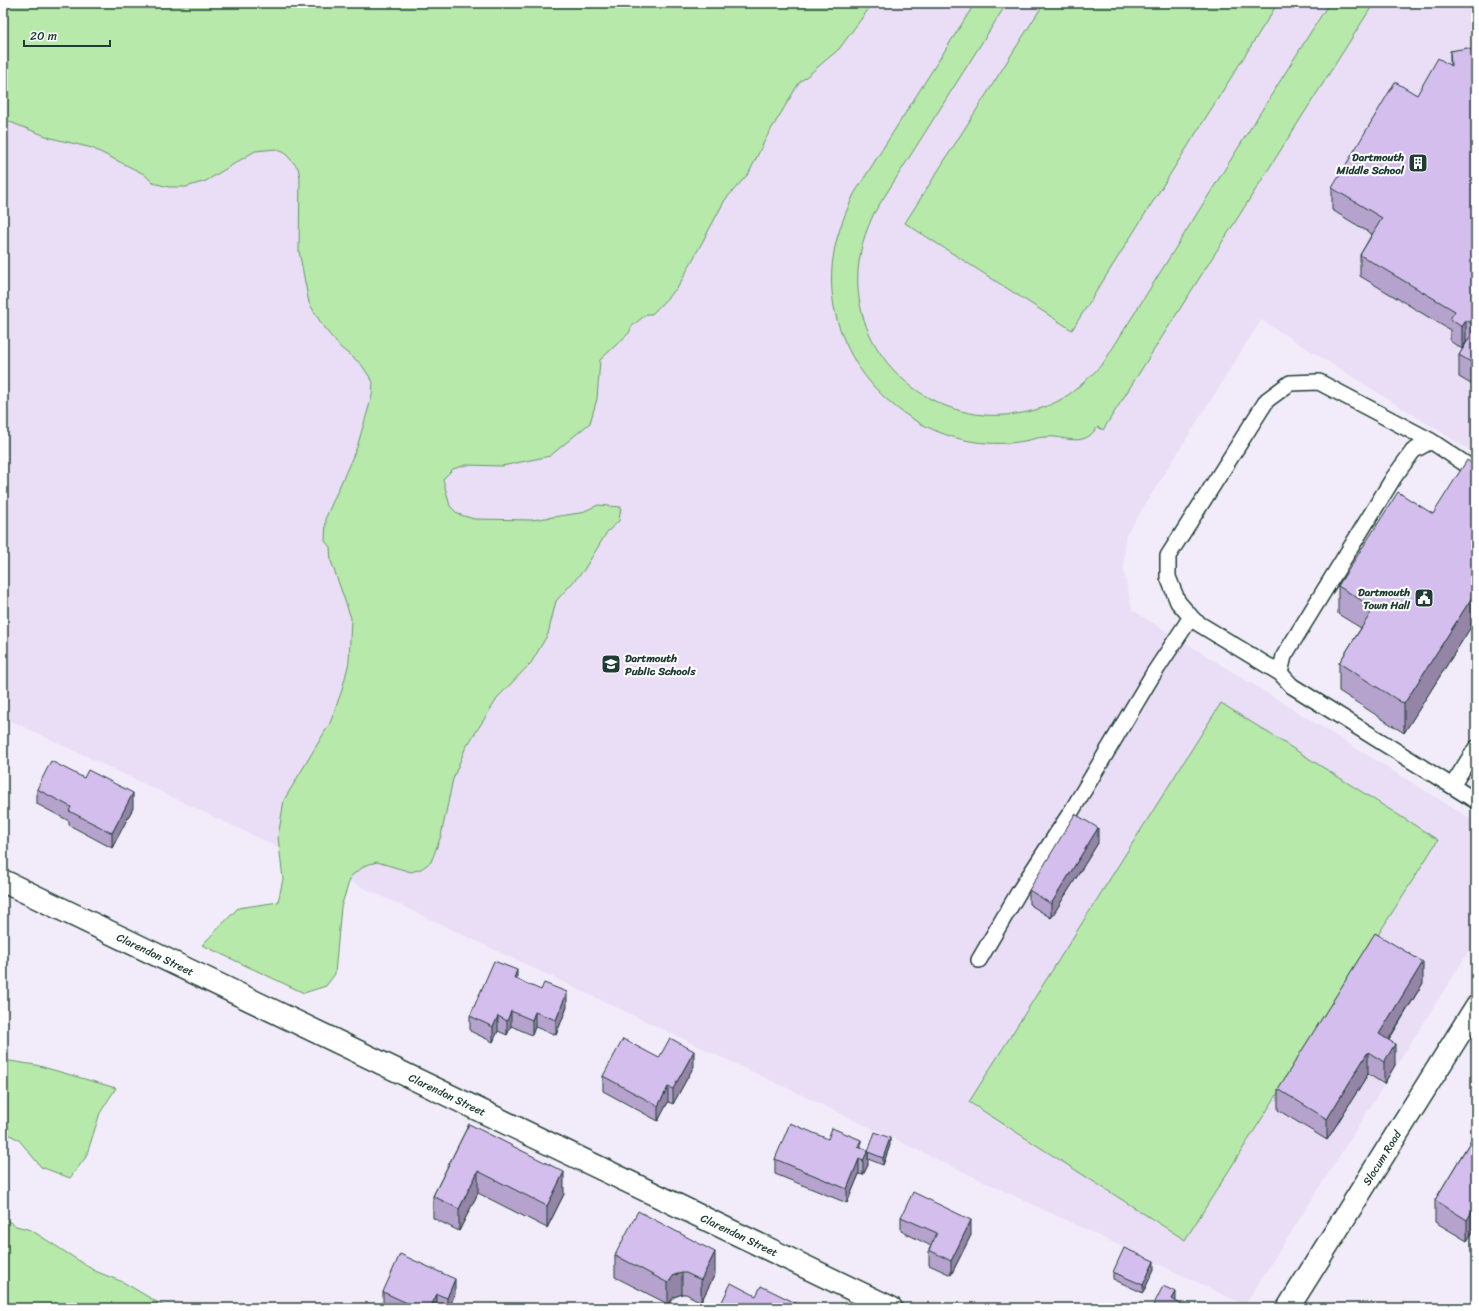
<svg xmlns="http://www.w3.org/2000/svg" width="1479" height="1311" font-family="Sriracha,sans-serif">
	<rect width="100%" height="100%" fill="#f2ecfa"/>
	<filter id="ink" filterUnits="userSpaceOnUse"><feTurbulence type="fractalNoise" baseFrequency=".025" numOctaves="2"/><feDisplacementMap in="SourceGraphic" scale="8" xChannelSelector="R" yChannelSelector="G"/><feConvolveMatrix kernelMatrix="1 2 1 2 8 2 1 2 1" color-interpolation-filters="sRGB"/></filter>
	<g filter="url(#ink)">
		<path fill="#e9def6" d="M3 3H1476V454L1261 320 1125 537 1124 572 1132 610 1476 822V940L1245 1305 3 717Z"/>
		<path fill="#b6e9aa" stroke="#6a936f" d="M3 3H873L839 49 799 83 766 138 749 173 725 200 678 287 652 314H647L632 326 629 333 600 360 597 399 590 423 550 456 502 466 466 465 453 469 443 479 450 506 458 514 474 519 532 520 580 513 598 505 621 507 619 521 607 532 584 570 556 601 548 634 531 663 499 696 465 749 453 779 441 836 431 862 421 869 411 872 377 862 366 865 351 876 341 907 335 974 326 986 304 993 202 945 238 908 278 902 283 879 278 837 284 800 330 723 342 690 349 662 351 618 331 561 330 547 325 541 326 517 357 447 372 396 373 382 361 364 341 348 324 328 309 303 299 251 300 177 298 168 285 153 276 149 255 151 206 181 186 187H169L153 183 144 174 92 148 51 138 10 122 3 115Z
			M975 3H1007L874 213C868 227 862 241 860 256 845 335 906 408 984 415 1013 417 1045 411 1068 395 1082 385 1093 374 1104 362L1329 3H1374L1103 430 1098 427C1095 430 1092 434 1089 436 1076 445 1060 435 1045 437 1038 437 1031 440 1024 441 1009 444 991 444 976 442 892 430 825 352 832 267 834 241 843 218 854 194Z
			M1044 3H1278L1072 330 905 223Z
			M1221 703 1438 840 1185 1240 969 1102Z
			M3 1060 36 1065 116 1088 100 1113 86 1157 70 1178 41 1167 19 1140 3 1131Z
			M3 1218 16 1226 31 1230 95 1271 123 1282 167 1308H3Z"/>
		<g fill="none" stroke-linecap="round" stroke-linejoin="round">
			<g stroke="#1f3d34" stroke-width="18">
				<path id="service" d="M1280 673 1196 622 1191 617 1178 602 1168 577V556L1267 400 1290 383 1319 382 1431 441
					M1476 748 1452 786 1476 801
					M1452 786 1292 686 1280 673 1284 656 1394 477 1413 451 1431 441 1476 471
					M979 960 1020 890 1071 812 1152 676 1191 617"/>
			</g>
			<g stroke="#1f3d34" stroke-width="25">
				<g id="minor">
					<path id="s1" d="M3 881 891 1308"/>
				</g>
			</g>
			<g stroke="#1f3d34" stroke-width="25">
				<g id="secondary">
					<path id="s2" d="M1288 1308 1476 1007"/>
				</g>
			</g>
			<use href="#service" stroke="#fff" stroke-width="15"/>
			<use href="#minor" stroke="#fff" stroke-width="22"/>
			<use href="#secondary" stroke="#fff" stroke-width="22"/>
		</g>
		<path fill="#b6a3cd" stroke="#1f3d34" d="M1450 51 1476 52V387L1459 377V355L1467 342H1466L1462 349 1450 341V330L1360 276V255L1372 234 1332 210V188L1417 95 1450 65Z
			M1476 466V619L1404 733 1339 691V663L1361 628 1338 614V586L1433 514Z
			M84 778 133 808 112 848 69 825V821L37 804V789Z
			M1098 843 1051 918 1029 904V890Z
			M517 980 567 1007 556 1035 535 1027 532 1035 511 1026 507 1035 498 1031 493 1042 470 1031V1016Z
			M1423 983 1389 1040 1395 1065 1384 1084 1368 1074 1327 1140 1278 1110V1089Z
			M659 1058 694 1066 673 1104 668 1102 658 1121 603 1091V1076Z
			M1476 1123V1227L1467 1241 1435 1222V1200L1474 1135V1125Z
			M469 1124 564 1194 547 1228 478 1193 459 1231 433 1218V1196Z
			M828 1139 861 1147 868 1165 863 1175 859 1174 847 1203 775 1174V1159Z
			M890 1145 883 1165 868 1159V1152Z
			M901 1217 971 1235 951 1275 929 1265V1250L931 1246 901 1231Z
			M615 1255 715 1274 701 1302 686 1294H682L674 1297 668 1304 615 1277Z
			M1154 1269 1143 1293 1113 1279V1272Z
			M383 1292 455 1294 449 1308H386L383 1306Z"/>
		<path fill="#9485a7" stroke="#1f3d34" d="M1466 320V342L1462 349V327Z
			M1476 591V619L1404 733V704Z
			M133 793V808L112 848V833Z
			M1098 828V843L1051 918V904Z
			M1423 962V983L1379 1055V1034Z
			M517 970V985L514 978Z
			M567 992V1007L556 1035V1020Z
			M511 1011V1026L507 1035V1021Z
			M535 1012V1027L532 1035V1020Z
			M498 1016V1031L493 1042V1027Z
			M1395 1044V1065L1384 1084V1062Z
			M694 1051V1066L673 1104V1089Z
			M1368 1052V1074L1327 1140V1119Z
			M668 1087V1102L658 1121V1106Z
			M890 1138V1145L883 1165V1158Z
			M861 1140V1155L858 1146Z
			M868 1150V1165L863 1175V1161Z
			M859 1159V1174L847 1203V1189Z
			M478 1171V1193L459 1231V1209Z
			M564 1172V1194L547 1228V1206Z
			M1476 1205V1227L1467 1241V1220Z
			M971 1220V1235L951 1275V1261Z
			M715 1252V1274L701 1302V1280Z
			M1154 1261V1269L1143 1293V1285Z
			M682 1273V1294L674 1297 668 1304V1283L674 1275Z
			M455 1279V1294L449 1308H447V1298Z
			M1176 1292V1307L1172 1299Z
			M437 1294V1308H430Z"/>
		<path fill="#d4beee" stroke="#1f3d34" d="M1467 48 1476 52V326L1466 320 1462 327 1450 319 1455 311 1360 255 1382 218 1332 188 1395 82 1417 95 1438 58 1451 66 1450 51Z
			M1476 327V365L1459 355Z
			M1467 460 1476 466V591L1404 704 1339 663 1374 608 1338 586 1398 492 1433 514Z
			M51 761 84 778 88 770 133 793 112 833 69 811 71 807 37 789Z
			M1075 814 1098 828 1051 904 1029 890Z
			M1375 933 1423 962 1379 1034 1395 1044 1384 1062 1368 1052 1327 1119 1278 1089Z
			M494 961 517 970 514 978 541 990 544 983 567 992 556 1020 535 1012 532 1020 511 1011 507 1021 498 1016 493 1027 470 1016Z
			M670 1038 694 1051 673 1089 668 1087 658 1106 603 1076 623 1039 659 1058Z
			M790 1123 828 1139 832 1128 861 1140 858 1146 868 1150 863 1161 859 1159 847 1189 775 1159Z
			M469 1124 564 1172 547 1206 478 1171 459 1209 433 1196Z
			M875 1132 890 1138 883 1158 868 1152Z
			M1476 1132V1205L1467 1220 1435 1200Z
			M913 1192 971 1220 951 1261 929 1250 937 1233 901 1217Z
			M638 1211 715 1252 701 1280 686 1273H682L674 1275 668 1283 615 1255Z
			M1124 1248 1154 1261 1143 1285 1113 1272Z
			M400 1254 455 1279 447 1298 437 1294 430 1308H418L383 1292Z
			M731 1283 756 1296 761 1286 806 1308H719Z
			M1163 1286 1176 1292 1172 1299 1182 1305 1180 1308H1152Z"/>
	</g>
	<defs>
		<g id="building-square" transform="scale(1)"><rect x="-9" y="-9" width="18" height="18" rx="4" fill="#1f3d34" stroke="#fff"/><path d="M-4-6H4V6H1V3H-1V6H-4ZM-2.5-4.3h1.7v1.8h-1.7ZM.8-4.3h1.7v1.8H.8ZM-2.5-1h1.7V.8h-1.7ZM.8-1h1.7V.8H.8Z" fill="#fff"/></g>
		<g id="civic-square" transform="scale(1)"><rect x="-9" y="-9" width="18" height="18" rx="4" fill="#1f3d34" stroke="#fff"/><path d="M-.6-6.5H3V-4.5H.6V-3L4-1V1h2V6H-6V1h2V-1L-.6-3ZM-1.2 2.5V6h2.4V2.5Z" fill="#fff"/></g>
		<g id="school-square" transform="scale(1)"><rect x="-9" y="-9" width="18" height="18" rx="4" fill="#1f3d34" stroke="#fff"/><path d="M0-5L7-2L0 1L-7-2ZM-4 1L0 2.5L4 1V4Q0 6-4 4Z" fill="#fff"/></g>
	</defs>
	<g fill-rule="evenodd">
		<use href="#building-square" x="1418" y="163"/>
		<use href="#civic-square" x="1424" y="598"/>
		<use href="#school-square" x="611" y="664"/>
	</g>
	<g text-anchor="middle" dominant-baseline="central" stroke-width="4" stroke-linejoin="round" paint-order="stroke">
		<g font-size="11" font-weight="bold" fill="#1f3d34" stroke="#fff" text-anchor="end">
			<text x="1404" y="157">Dartmouth<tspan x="1404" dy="13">Middle School</tspan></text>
			<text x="1410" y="592">Dartmouth<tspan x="1410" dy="13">Town Hall</tspan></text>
			<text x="625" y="658" text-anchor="start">Dartmouth<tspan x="625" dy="13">Public Schools</tspan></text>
		</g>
		<g font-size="11" fill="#1f3d34" stroke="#fff">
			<text stroke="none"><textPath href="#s1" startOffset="169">Clarendon Street</textPath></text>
			<text stroke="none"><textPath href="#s1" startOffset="493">Clarendon Street</textPath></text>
			<text stroke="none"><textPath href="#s2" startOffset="177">Slocum Road</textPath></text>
			<text stroke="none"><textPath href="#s1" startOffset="817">Clarendon Street</textPath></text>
		</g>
	</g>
	<rect width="1479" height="1311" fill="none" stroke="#fff" stroke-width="16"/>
	<rect x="8" y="8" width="1463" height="1295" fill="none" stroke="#1f3d34" stroke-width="1.5" filter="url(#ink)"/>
	<path d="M24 40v6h86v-6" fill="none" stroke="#1f3d34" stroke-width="2"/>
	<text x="30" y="40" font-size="12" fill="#1f3d34" stroke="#ffffff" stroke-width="3" paint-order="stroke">20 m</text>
</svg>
